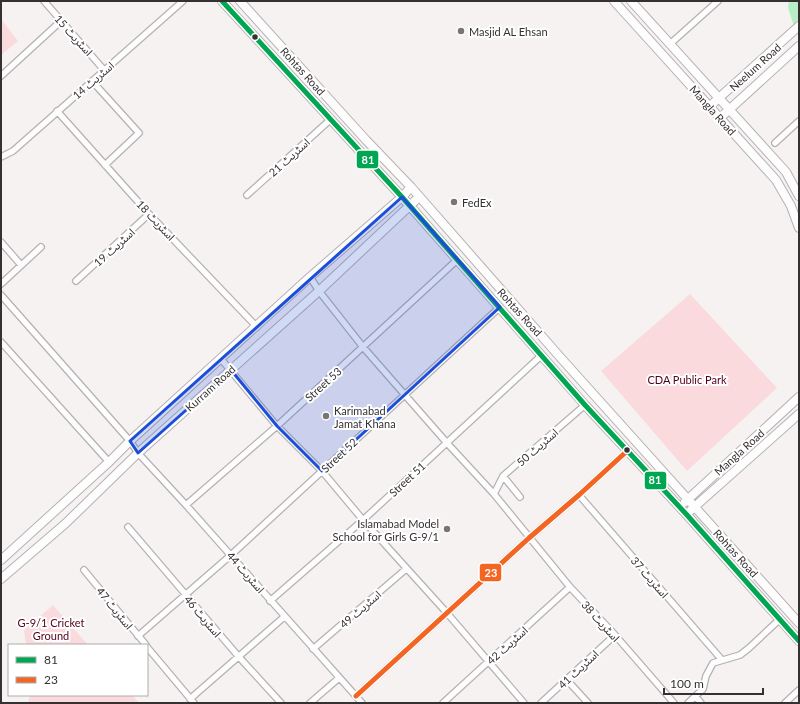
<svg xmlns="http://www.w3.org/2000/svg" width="800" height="704" font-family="Lato,'Noto Sans Arabic',sans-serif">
	<rect width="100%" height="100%" fill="#f7f2f2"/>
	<path fill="#fadadd" d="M1 19 18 41 1 55Z
		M690 294 777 388 687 471 601 371Z
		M53 605 88 645H26L24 630Z
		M30 695H132L139 703H28Z"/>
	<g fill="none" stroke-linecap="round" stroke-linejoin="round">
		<path stroke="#b9efc7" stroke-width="12" d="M795 1 794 7 799 22"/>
		<g stroke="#b6b1b2" stroke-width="8">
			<path id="street" d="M44 1 104 70
				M670 44 718 1
				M1 76 61 21
				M92 81 139 133 105 165
				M57 111 149 214 257 327
				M775 143 799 121
				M1 157 13 151 183 1
				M247 195 331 119
				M1 242 21 265
				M310 277 319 291 363 347 447 443 494 494 570 587 615 635 674 703
				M76 281 149 214
				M1 284 41 247
				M1 295 130 441 138 453 186 505 362 703
				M1 342 109 462
				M221 359 277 426 322 471 363 520 447 613 524 703
				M503 476 520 497
				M494 494 503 476 585 405
				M579 495 722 660
				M186 505 277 426 457 260
				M128 527 239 657 281 703
				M84 570 146 645
				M270 601 363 520 542 355
				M138 636 231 555 500 307
				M147 647 194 703
				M313 649 406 569
				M567 680 588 703
				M356 696 529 538 579 495 627 451
				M696 697 701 703
				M190 699 284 617
				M310 703 339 678
				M443 703 570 587
				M541 703 615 635
				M688 703 703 689 706 676 713 663 740 655 749 648 780 619
				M785 703 799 690"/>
		</g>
		<g stroke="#b6b1b2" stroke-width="10">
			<path id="secondary" d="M222 1 402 197 585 405 687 515 799 641
				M240 1 366 140 411 187 560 357 799 623
				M614 1 776 180 791 206 799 228
				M631 1 786 172 799 196
				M710 106 799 26
				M720 118 799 46
				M685 502 799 397
				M691 510 799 414
				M1 560 109 462 130 441 310 277 402 197 411 187
				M1 579 66 523 138 453 319 291 419 197"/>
		</g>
		<use href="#street" stroke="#fefdfd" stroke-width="5.5"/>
		<use href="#secondary" stroke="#fefdfd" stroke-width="8"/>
		<g stroke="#fff" stroke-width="8">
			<path id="bus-1" d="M222 1 402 197 585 405 687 515 799 641"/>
		</g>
		<g stroke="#fff" stroke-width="8">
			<path id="bus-2" d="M356 696 529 538 579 495 627 451"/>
		</g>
		<use href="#bus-1" stroke="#00a651" stroke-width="5"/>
		<use href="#bus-2" stroke="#f26522" stroke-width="5"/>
	</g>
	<path fill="#1d4ed8" fill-opacity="0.2" stroke="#1d4ed8" stroke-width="3" stroke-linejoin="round" d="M402 197 500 307 322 471 277 426 231 370 138 453 130 441Z"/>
	<g fill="#797475" stroke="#fff" stroke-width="1.5">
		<circle cx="461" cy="31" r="4"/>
		<circle cx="454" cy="202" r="4"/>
		<circle cx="326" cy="416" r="4"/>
		<circle cx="447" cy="529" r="4"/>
	</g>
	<g fill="#353031" stroke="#fff" stroke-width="1.5">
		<circle cx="255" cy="37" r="3.5"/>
		<circle cx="627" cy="450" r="3.5"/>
	</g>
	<g text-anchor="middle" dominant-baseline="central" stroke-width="4" stroke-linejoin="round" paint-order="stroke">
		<g font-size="11" fill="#353031" stroke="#fff" text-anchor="start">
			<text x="469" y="31">Masjid AL Ehsan</text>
			<text x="462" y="202">FedEx</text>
			<text x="334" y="410">Karimabad<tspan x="334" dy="13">Jamat Khana</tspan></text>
			<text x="439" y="523" text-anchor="end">Islamabad Model<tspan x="439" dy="13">School for Girls G-9/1</tspan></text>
		</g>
		<g font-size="11" fill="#353031" stroke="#fff">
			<text transform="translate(74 35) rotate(48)">اسٹریٹ 15</text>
			<text transform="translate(755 67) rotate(-42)">Neelum Road</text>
			<text transform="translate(303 71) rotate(48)">Rohtas Road</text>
			<text transform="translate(93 80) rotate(-41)">اسٹریٹ 14</text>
			<text transform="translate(713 110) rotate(48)">Mangla Road</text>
			<text transform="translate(289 157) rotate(-42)">اسٹریٹ 21</text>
			<text transform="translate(156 220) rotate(47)">اسٹریٹ 18</text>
			<text transform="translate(114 247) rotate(-42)">اسٹریٹ 19</text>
			<text transform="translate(520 312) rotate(48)">Rohtas Road</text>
			<text transform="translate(323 384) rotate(-42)">Street 53</text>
			<text transform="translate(210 388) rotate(-42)">Kurram Road</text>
			<text transform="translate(537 447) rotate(-41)">اسٹریٹ 50</text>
			<text transform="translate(739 452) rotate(-42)">Mangla Road</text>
			<text transform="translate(339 455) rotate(-43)">Street 52</text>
			<text transform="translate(407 479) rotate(-43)">Street 51</text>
			<text transform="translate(736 553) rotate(48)">Rohtas Road</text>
			<text transform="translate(246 572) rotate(49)">اسٹریٹ 44</text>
			<text transform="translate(650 577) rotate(49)">اسٹریٹ 37</text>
			<text transform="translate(115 608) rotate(51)">اسٹریٹ 47</text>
			<text transform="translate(360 609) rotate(-41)">اسٹریٹ 49</text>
			<text transform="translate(203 616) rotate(50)">اسٹریٹ 46</text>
			<text transform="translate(601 621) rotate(48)">اسٹریٹ 38</text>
			<text transform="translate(507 645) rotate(-42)">اسٹریٹ 42</text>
			<text transform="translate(578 669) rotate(-43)">اسٹریٹ 41</text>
		</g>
		<g font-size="11" fill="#53001a" stroke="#fff">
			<text x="687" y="379">CDA Public Park</text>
			<text x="51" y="622">G-9/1 Cricket<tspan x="51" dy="13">Ground</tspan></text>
		</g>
	</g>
	<g stroke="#fff" stroke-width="1.5">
		<rect x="356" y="150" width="23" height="19" rx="4" fill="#00a651"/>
		<rect x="644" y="471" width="23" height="19" rx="4" fill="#00a651"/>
		<rect x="479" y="563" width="23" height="19" rx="4" fill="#f26522"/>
	</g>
	<g font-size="11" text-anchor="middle" font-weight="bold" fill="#fff">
		<text x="368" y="164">81</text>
		<text x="655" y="484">81</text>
		<text x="491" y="577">23</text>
	</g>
	<rect width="800" height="704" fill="none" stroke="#353031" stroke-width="4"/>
	<rect x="8" y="644" width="140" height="52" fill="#ffffff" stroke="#aeacad"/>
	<rect x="16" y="657" width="20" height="6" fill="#00a651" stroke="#aeacad"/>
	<text x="44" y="664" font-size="12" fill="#353031">81</text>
	<rect x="16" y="677" width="20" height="6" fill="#f26522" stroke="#aeacad"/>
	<text x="44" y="684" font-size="12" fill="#353031">23</text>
	<path d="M664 688v6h99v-6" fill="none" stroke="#353031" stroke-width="2"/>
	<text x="670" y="688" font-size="12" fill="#353031" stroke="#ffffff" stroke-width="3" paint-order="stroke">100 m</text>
</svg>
